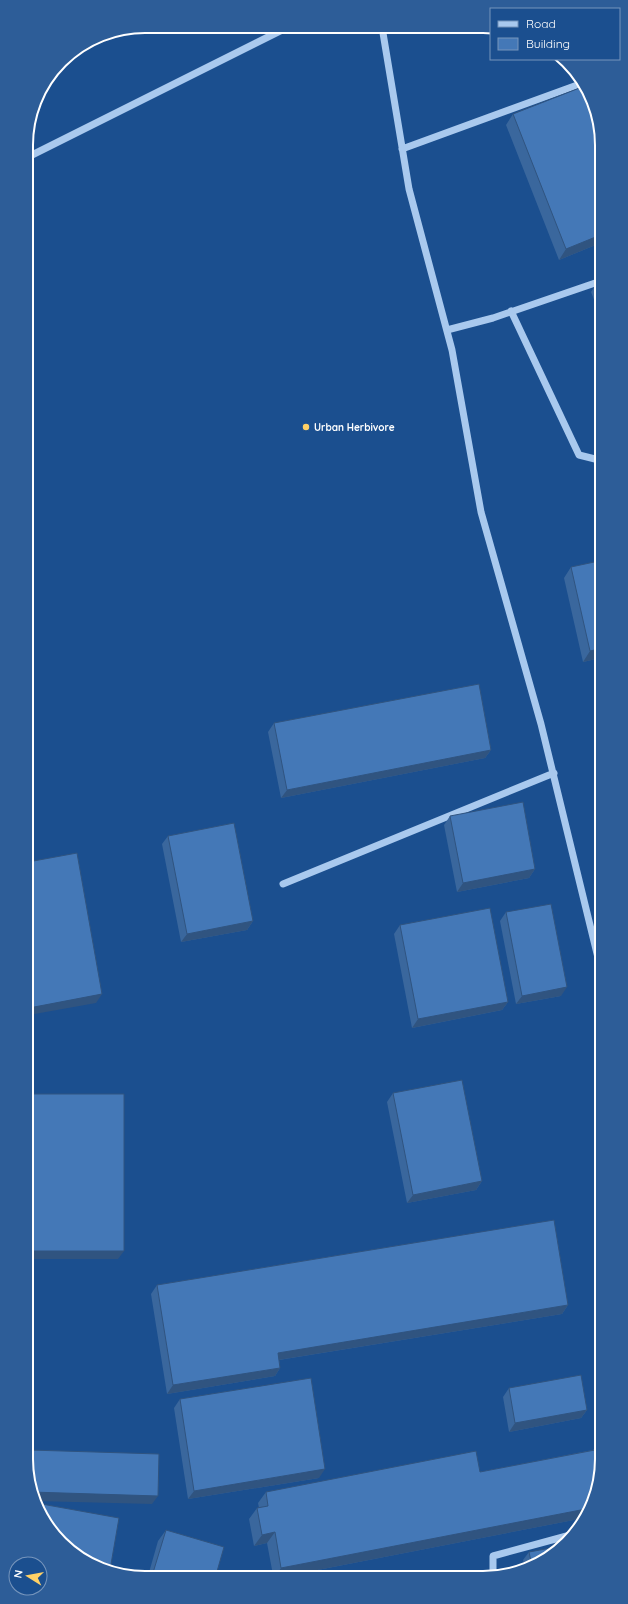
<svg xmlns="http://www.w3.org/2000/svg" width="628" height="1604" font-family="Quicksand,sans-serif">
	<rect width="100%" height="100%" fill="#1b4f8f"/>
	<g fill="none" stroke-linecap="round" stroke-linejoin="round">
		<path stroke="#a9c9ee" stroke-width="7" d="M382 27 409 189 452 350 481 512 541 724 600 966
			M402 149 580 84
			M26 158 288 27
			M511 311 579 455 599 460
			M447 330 493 318 598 282
			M283 884 554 773
			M493 1574V1556L574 1534"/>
	</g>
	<path fill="#3a679d" d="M513 114 598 115V244L559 260 506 125Z
		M597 283 598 287 599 312 591 292Z
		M571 567 600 658 583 662 564 578Z
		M274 723 491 750 485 758 281 798 268 732Z
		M450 816 535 869 529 878 457 892 444 825Z
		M168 836 253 921 247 930 181 942 162 844Z
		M506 912 561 996 516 1004 500 921Z
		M400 925 508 1002 502 1010 412 1028 394 934Z
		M393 1093 482 1181 476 1190 407 1203 387 1102Z
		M157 1285 568 1305 562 1314 279 1360 280 1368 275 1376 167 1394 151 1294Z
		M509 1388 587 1410 581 1418 509 1432 503 1397Z
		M180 1399 319 1478 188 1499 174 1408Z
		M602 1441 593 1504 584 1518 292 1575H273L267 1543 254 1546 249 1519 257 1508H259L258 1503 266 1492 480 1472 593 1450 599 1442Z
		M166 1530 216 1575 148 1576 158 1541Z
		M529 1552 542 1562 525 1569 523 1560Z"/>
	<path fill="#305480" d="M598 236V244L559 260 566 249Z
		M599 649 600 658 583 662 590 651Z
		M491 750 485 758 281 798 287 790Z
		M535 869 529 878 457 892 463 883Z
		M253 921 247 930 181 942 187 934Z
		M567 987 561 996 516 1004 522 996Z
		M102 994 96 1003 29 1015V1008Z
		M508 1002 502 1010 412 1028 418 1019Z
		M482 1181 476 1190 407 1203 413 1195Z
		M29 1251H124L118 1259H29Z
		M568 1305 562 1314 272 1361 278 1353Z
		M280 1368 275 1376 167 1394 173 1385Z
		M587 1410 581 1418 509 1432 515 1423Z
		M325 1469 319 1478 188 1499 194 1491Z
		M31 1492 158 1496 152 1504 35 1501Z
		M591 1508 584 1518 292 1575H276L281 1568Z
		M275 1532 267 1543 254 1546 262 1535Z"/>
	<path fill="#4478b7" stroke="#305480" d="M582 87 598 115V236L566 249 513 114Z
		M599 561V649L590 651 571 567Z
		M479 684 491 750 287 790 274 723Z
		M523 802 535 869 463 883 450 816Z
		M234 823 253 921 187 934 168 836Z
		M77 853 102 994 29 1008 28 862Z
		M551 904 567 987 522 996 506 912Z
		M490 908 508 1002 418 1019 400 925Z
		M462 1080 482 1181 413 1195 393 1093Z
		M29 1094H124V1251H29Z
		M554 1220 568 1305 278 1353 280 1368 173 1385 157 1285Z
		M581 1375 587 1410 515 1423 509 1388Z
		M311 1378 325 1469 194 1491 180 1399Z
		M602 1441V1458L599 1442Z
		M600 1449 602 1459V1466L593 1504 591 1508 281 1568 275 1532 262 1535 257 1508 268 1506 266 1492 476 1451 480 1472Z
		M30 1450 159 1454 158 1496 31 1492 30 1489Z
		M36 1503 119 1518 110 1570 66 1548 42 1518Z
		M166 1530 224 1547 216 1575 152 1576Z
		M562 1546 542 1562 532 1566 529 1552Z"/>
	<circle fill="#ffd166" stroke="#1b4f8f" stroke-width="1.5" cx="306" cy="427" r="4"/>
	<g text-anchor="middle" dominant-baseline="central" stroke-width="4" stroke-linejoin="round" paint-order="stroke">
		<g font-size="10" font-weight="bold" fill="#fff" stroke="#1b4f8f" text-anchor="start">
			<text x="314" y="427">Urban Herbivore</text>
		</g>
	</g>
	<path d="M0 0H628V1604H0ZM145 33H483A112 112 0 0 1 595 145V1459A112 112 0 0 1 483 1571H145A112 112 0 0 1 33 1459V145A112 112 0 0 1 145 33Z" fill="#2d5d98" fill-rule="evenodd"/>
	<path fill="none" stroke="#fff" stroke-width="2" d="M145 33H483A112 112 0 0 1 595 145V1459A112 112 0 0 1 483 1571H145A112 112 0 0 1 33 1459V145A112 112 0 0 1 145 33Z"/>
	<rect x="490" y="8" width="130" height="52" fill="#1b4f8f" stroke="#7695bc"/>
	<rect x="498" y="21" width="20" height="6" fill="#a9c9ee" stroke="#7695bc"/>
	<text x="526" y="28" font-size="12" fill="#ffffff">Road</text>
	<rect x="498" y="38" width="20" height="12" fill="#4478b7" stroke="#7695bc"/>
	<text x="526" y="48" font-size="12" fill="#ffffff">Building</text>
	<g transform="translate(28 1576) rotate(281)"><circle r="19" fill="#1b4f8f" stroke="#7695bc"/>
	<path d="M0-3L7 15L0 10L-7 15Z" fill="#ffd166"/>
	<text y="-6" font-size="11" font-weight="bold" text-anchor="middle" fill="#ffffff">N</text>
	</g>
</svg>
